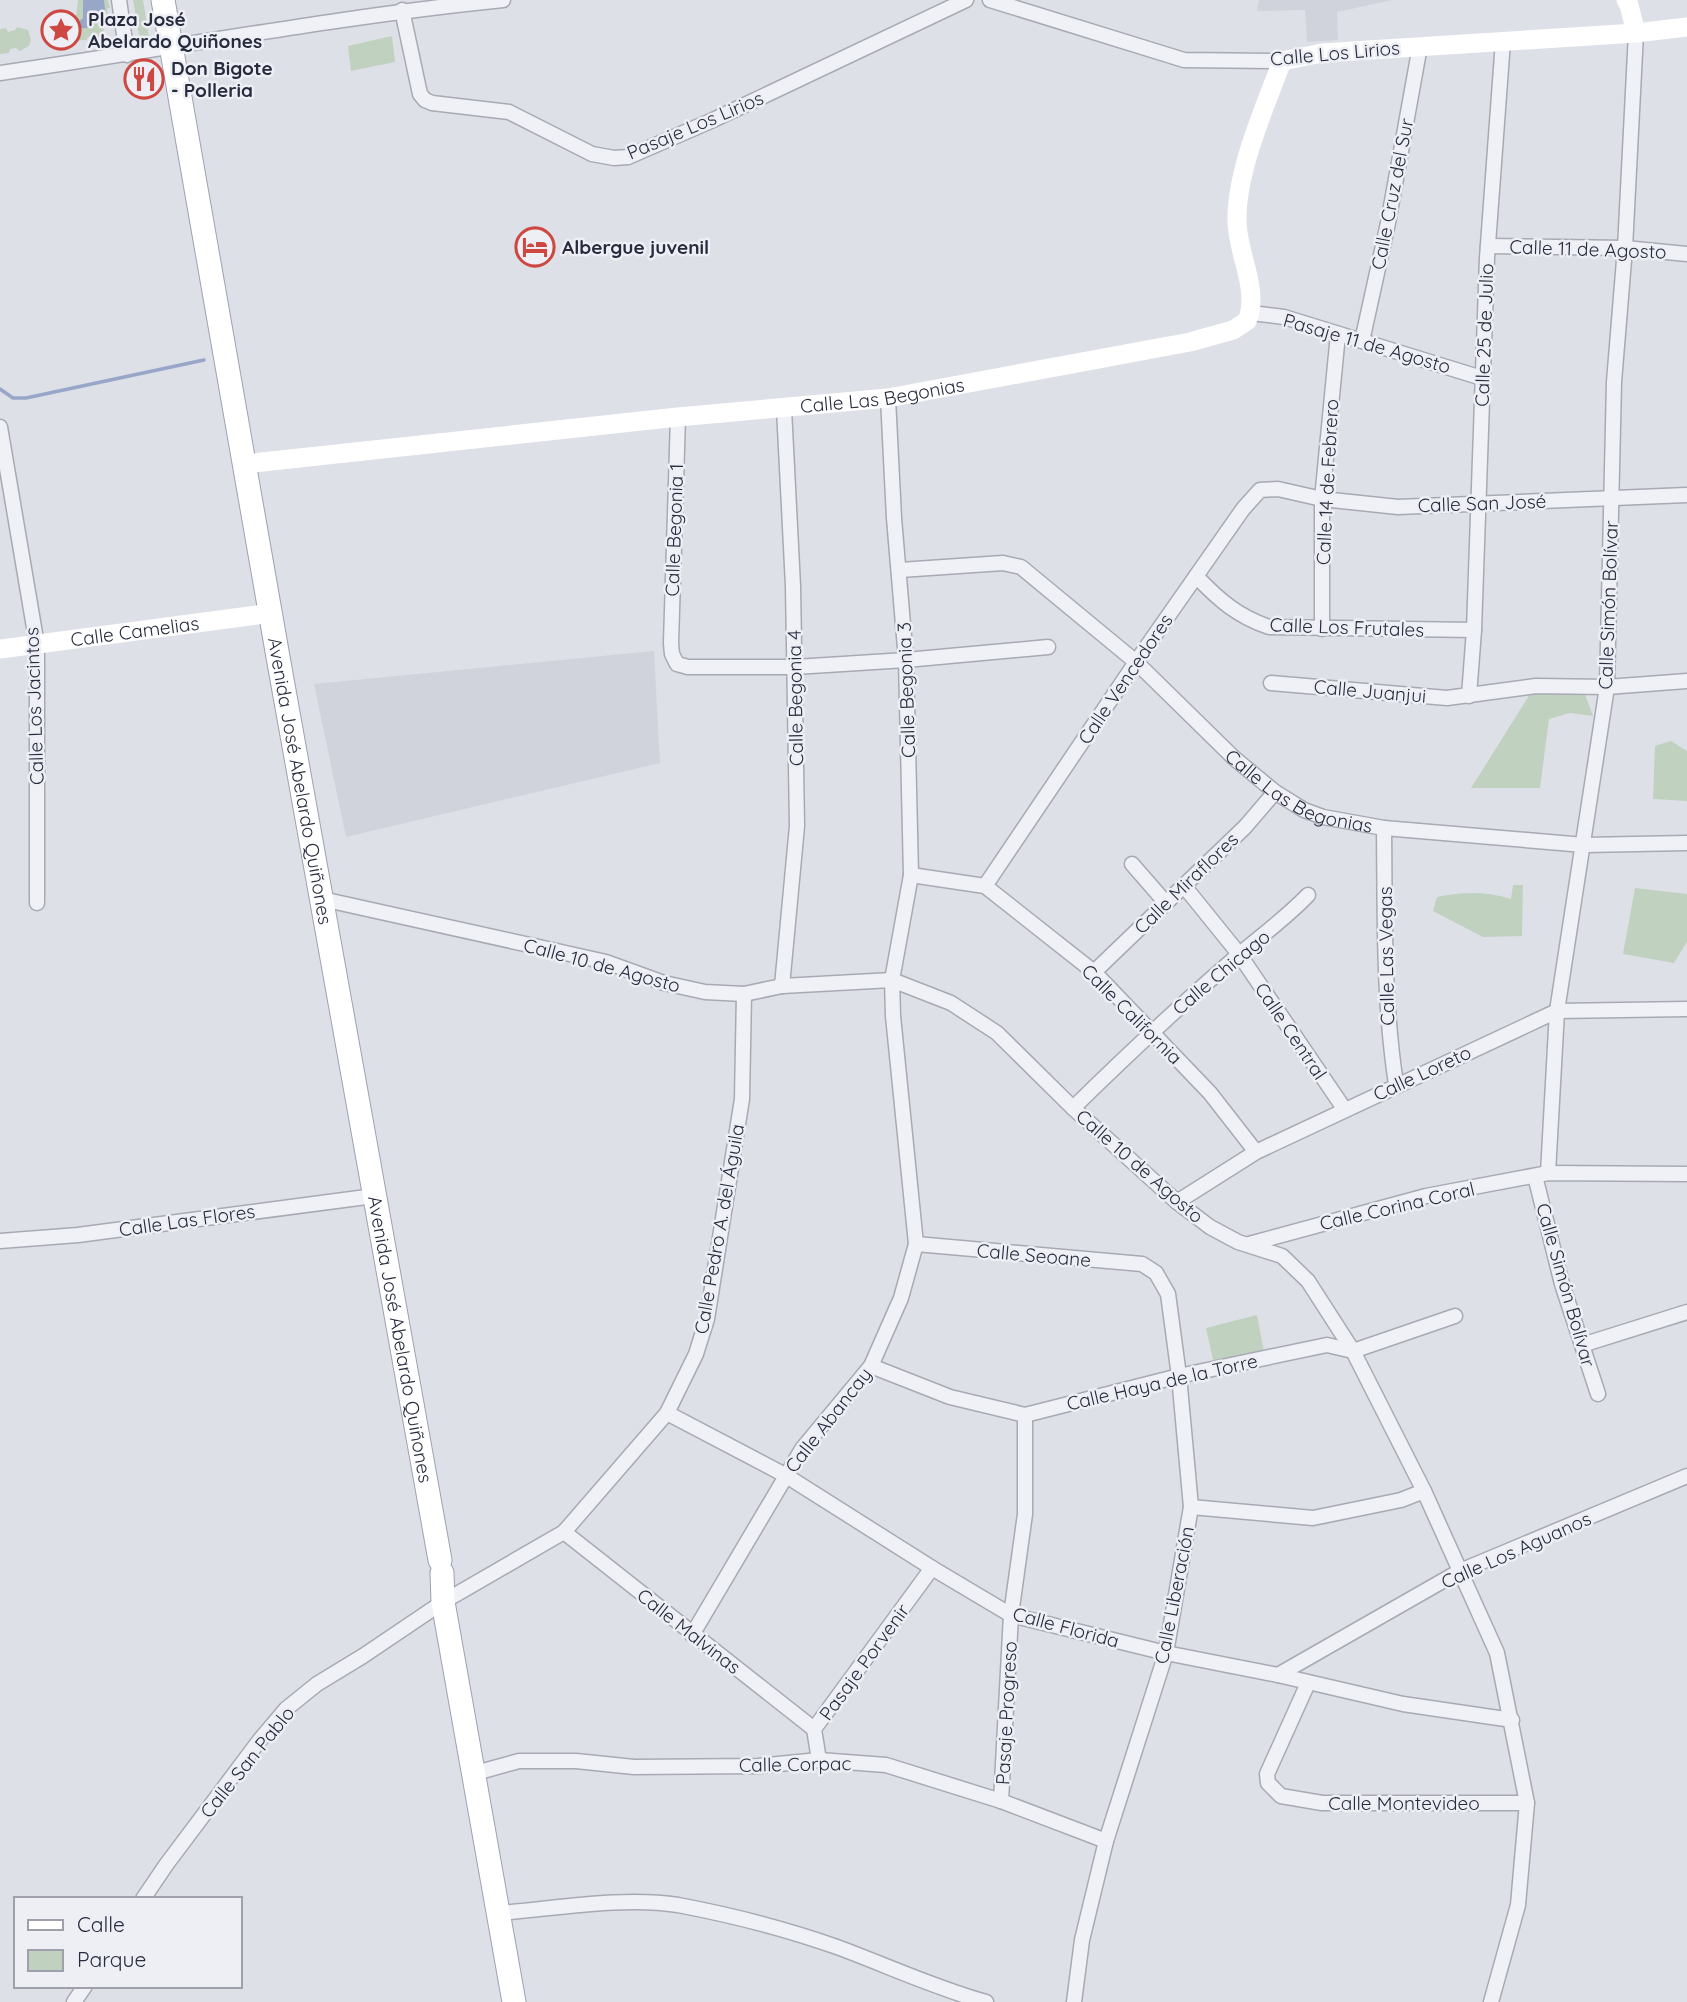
<svg xmlns="http://www.w3.org/2000/svg" width="1687" height="2002" font-family="Quicksand,sans-serif">
	<rect width="100%" height="100%" fill="#dee0e7"/>
	<path fill="#d0d2dc" d="M1259 0H1392L1337 12 1338 40 1307 42 1305 10 1257 11Z
		M654 651 660 763 346 837 314 684Z"/>
	<path fill="#c0d1bf" d="M78 0H108L110 8 107 9 108 15 111 16 112 21 104 27 102 38 99 39 94 36 88 37 87 40 63 41 61 44H50C29 22 65 22 76 16Z
		M133 0H143L149 37 144 38 139 35Z
		M17 27 28 30 31 40 29 46 20 51 16 48 10 49 9 53 0 54V29L6 28 8 32 15 30Z
		M392 36 395 62 351 71 348 46Z
		M1532 691 1585 694 1593 716 1570 713 1549 719 1540 788H1471Z
		M1671 741 1687 751V801L1653 799 1655 746Z
		M1513 885H1523L1522 936 1483 937 1433 911 1437 897C1463 892 1486 891 1511 899Z
		M1635 888 1687 894V942L1674 963 1623 954Z
		M1257 1315 1264 1352 1214 1364 1206 1328Z"/>
	<path fill="#98a6c8" d="M83 0H104L105 9C101 20 91 32 78 27L75 29V25L83 18Z"/>
	<g fill="none" stroke-linecap="round" stroke-linejoin="round">
		<path stroke="#98a6c8" stroke-width="3.5" d="M0 389 13 398H26L204 360"/>
		<g stroke="#a7aab4" stroke-width="17">
			<g id="street">
				<path d="M119 0 127 55"/>
				<path d="M990 0 1184 60 1282 61"/>
				<path d="M402 10 420 94 425 100 432 103 509 112 592 154 614 158 628 157 713 120 966 0"/>
				<path d="M0 73C168 49 334 17 503 0"/>
				<path d="M1488 246 1625 248 1687 254"/>
				<path d="M1251 313 1284 317 1482 378"/>
				<path d="M1362 341 1388 223 1420 46"/>
				<path d="M678 417 671 643 672 654 677 664 688 667H795L906 660 1048 647"/>
				<path d="M0 427 37 645V903"/>
				<path id="s1" d="M900 570 1003 563 1021 567 1136 662 1234 758 1275 792 1304 810 1323 817 1384 828 1584 845 1687 843"/>
				<path d="M1196 576C1219 600 1237 616 1269 627L1474 630"/>
				<path d="M1322 629V499L1338 334"/>
				<path d="M1271 683 1447 698 1536 686 1607 687 1687 681"/>
				<path d="M1469 696 1474 630 1487 258 1503 41"/>
				<path d="M1384 828C1385 914 1383 999 1396 1084"/>
				<path d="M1132 864 1165 902"/>
				<path d="M911 875 985 886 1094 972 1210 1093 1256 1152"/>
				<path d="M985 886 1136 662 1243 509 1260 490 1278 489 1322 499 1398 507 1687 495"/>
				<path d="M1184 886 1239 954 1345 1110"/>
				<path d="M322 899 606 962 664 983 705 992 744 994 782 986 892 980 951 1003 997 1033 1073 1108 1177 1202 1210 1227 1238 1242 1282 1256 1308 1281 1353 1351 1424 1491 1497 1653 1527 1803 1518 1905 1491 2002"/>
				<path d="M1094 972 1245 827 1275 792"/>
				<path d="M782 986 797 826 793 586 784 409"/>
				<path d="M1073 1108C1123 1059 1174 1011 1227 965 1254 941 1283 921 1308 895"/>
				<path d="M1548 1173 1557 1011 1607 687 1614 382 1625 248 1636 33"/>
				<path d="M1535 1176 1562 1284 1598 1394"/>
				<path d="M1177 1202 1256 1152 1557 1011 1687 1009"/>
				<path d="M0 1241 78 1235 374 1196"/>
				<path d="M916 1244 1142 1264 1156 1273 1168 1294 1179 1376 1191 1507 1166 1653 1106 1841 1082 1940 1074 2002"/>
				<path d="M1249 1244 1426 1196 1548 1173 1687 1174"/>
				<path d="M1582 1345 1687 1312"/>
				<path d="M871 1366 950 1397 1025 1415 1179 1376 1327 1345 1353 1351 1455 1316"/>
				<path d="M667 1413 785 1475 932 1568 1011 1615 1166 1653 1278 1675 1403 1704 1512 1720"/>
				<path d="M1191 1507 1313 1518 1401 1500 1424 1491"/>
				<path d="M564 1532 814 1729"/>
				<path d="M692 1635 802 1449 871 1366 901 1298 916 1244 893 1016 892 980 911 875 906 660 894 518 888 398"/>
				<path d="M1278 1675 1460 1571 1687 1476"/>
				<path d="M1308 1683 1267 1774 1268 1783 1281 1796 1322 1803H1527"/>
				<path d="M819 1760 814 1729 932 1568"/>
				<path d="M472 1774 519 1761H576L634 1767 758 1766 819 1760 886 1765 1001 1801 1106 1841"/>
				<path d="M1001 1801 1011 1615 1025 1514V1415"/>
				<path d="M143 1899 166 1865 259 1741 286 1709 317 1684 363 1656 443 1602 564 1532 667 1413 696 1354 707 1319 742 1099 744 994"/>
				<path d="M498 1913C554 1909 623 1896 678 1905 731 1915 786 1929 837 1947 886 1965 935 1988 986 2002"/>
				<path d="M74 2002 85 1986"/>
			</g>
		</g>
		<g stroke="#9da1b3" stroke-width="25">
			<g id="primary">
				<path id="s4" d="M163 0 278 657 440 1560"/>
				<path d="M442 1573 443 1602 514 2002"/>
			</g>
		</g>
		<use href="#street" stroke="#f0f1f6" stroke-width="14"/>
		<g stroke="#fff" stroke-width="19">
			<path d="M1626 0 1629 5 1636 33"/>
			<path id="s2" d="M244 464 678 417 888 398 1190 342 1233 330 1247 321C1260 290 1237 253 1237 221 1236 171 1265 107 1282 61L1322 53 1636 33 1687 27"/>
			<path id="s3" d="M0 649 272 613"/>
		</g>
		<use href="#primary" stroke="#fff" stroke-width="23"/>
	</g>
	<defs>
		<g id="sight-ring" transform="scale(2.0125)"><circle r="9.5" fill="#edeff5" stroke="#ce4741" stroke-width="1.5"/><path d="M0-6L1.8-2.2L6-1.7L2.9 1.2L3.7 5.4L0 3.3L-3.7 5.4L-2.9 1.2L-6-1.7L-1.8-2.2Z" fill="#ce4741"/></g>
		<g id="restaurant-ring" transform="scale(2.0125)"><circle r="9.5" fill="#edeff5" stroke="#ce4741" stroke-width="1.5"/><path d="M-5-6h1v4h1v-4h1v4h1v-4h1v5L-1.5 .5V6h-2V.5L-5-1ZM5-6V6H3V1.5H1.5Q1.5-4 5-6Z" fill="#ce4741"/></g>
		<g id="hotel-ring" transform="scale(2.0125)"><circle r="9.5" fill="#edeff5" stroke="#ce4741" stroke-width="1.5"/><path d="M-6-4.5h1.5V1H6V5H4.5V3h-9V5H-6ZM-4 0a1.8 1.8 0 1 1 3.6 0ZM.5 0V-2.5h3Q6-2.5 6 0Z" fill="#ce4741"/></g>
	</defs>
	<g fill-rule="evenodd">
		<use href="#sight-ring" x="61" y="30"/>
		<use href="#restaurant-ring" x="144" y="79"/>
		<use href="#hotel-ring" x="535" y="247"/>
	</g>
	<g text-anchor="middle" dominant-baseline="central" stroke-width="5" stroke-linejoin="round" paint-order="stroke">
		<g font-size="19" font-weight="bold" fill="#272b3e" stroke="#edeff5" text-anchor="start">
			<text x="88" y="19">Plaza José<tspan x="88" dy="22">Abelardo Quiñones</tspan></text>
			<text x="171" y="68">Don Bigote<tspan x="171" dy="22">- Polleria</tspan></text>
			<text x="562" y="247">Albergue juvenil</text>
		</g>
		<g font-size="19" fill="#272b3e" stroke="#edeff5">
			<text transform="translate(1335 53) rotate(-5)">Calle Los Lirios</text>
			<text transform="translate(695 125) rotate(-23)">Pasaje Los Lirios</text>
			<text transform="translate(1392 194) rotate(-79)">Calle Cruz del Sur</text>
			<text transform="translate(1588 249) rotate(2)">Calle 11 de Agosto</text>
			<text transform="translate(1484 335) rotate(-88)">Calle 25 de Julio</text>
			<text transform="translate(1367 343) rotate(16)">Pasaje 11 de Agosto</text>
			<text stroke="none"><textPath href="#s2" startOffset="642">Calle Las Begonias</textPath></text>
			<text transform="translate(1327 482) rotate(-87)">Calle 14 de Febrero</text>
			<text transform="translate(1482 503) rotate(-2)">Calle San José</text>
			<text transform="translate(674 530) rotate(-88)">Calle Begonia 1</text>
			<text transform="translate(1608 605) rotate(-88)">Calle Simón Bolívar</text>
			<text transform="translate(1347 627) rotate(2)">Calle Los Frutales</text>
			<text stroke="none"><textPath href="#s3" startOffset="136">Calle Camelias</textPath></text>
			<text transform="translate(1125 679) rotate(-56)">Calle Vencedores</text>
			<text transform="translate(906 690) rotate(-92)">Calle Begonia 3</text>
			<text transform="translate(1370 691) rotate(5)">Calle Juanjui</text>
			<text transform="translate(795 698) rotate(-91)">Calle Begonia 4</text>
			<text transform="translate(34 706) rotate(-92)">Calle Los Jacintos</text>
			<text stroke="none"><textPath href="#s4" startOffset="793">Avenida José Abelardo Quiñones</textPath></text>
			<text stroke="none"><textPath href="#s1" startOffset="483">Calle Las Begonias</textPath></text>
			<text transform="translate(1186 883) rotate(-44)">Calle Miraflores</text>
			<text transform="translate(1386 956) rotate(-91)">Calle Las Vegas</text>
			<text transform="translate(602 965) rotate(15)">Calle 10 de Agosto</text>
			<text transform="translate(1221 972) rotate(-40)">Calle Chicago</text>
			<text transform="translate(1132 1014) rotate(45)">Calle California</text>
			<text transform="translate(1291 1031) rotate(56)">Calle Central</text>
			<text transform="translate(1422 1073) rotate(-25)">Calle Loreto</text>
			<text transform="translate(1140 1166) rotate(41)">Calle 10 de Agosto</text>
			<text transform="translate(1397 1206) rotate(-13)">Calle Corina Coral</text>
			<text transform="translate(187 1220) rotate(-8)">Calle Las Flores</text>
			<text transform="translate(719 1229) rotate(-80)">Calle Pedro A. del Águila</text>
			<text transform="translate(1034 1255) rotate(5)">Calle Seoane</text>
			<text transform="translate(1566 1285) rotate(74)">Calle Simón Bolívar</text>
			<text stroke="none"><textPath href="#s4" startOffset="1360">Avenida José Abelardo Quiñones</textPath></text>
			<text transform="translate(1162 1382) rotate(-13)">Calle Haya de la Torre</text>
			<text transform="translate(828 1420) rotate(-52)">Calle Abancay</text>
			<text transform="translate(1516 1550) rotate(-24)">Calle Los Aguanos</text>
			<text transform="translate(1174 1595) rotate(-79)">Calle Liberación</text>
			<text transform="translate(1066 1627) rotate(15)">Calle Florida</text>
			<text transform="translate(689 1631) rotate(38)">Calle Malvinas</text>
			<text transform="translate(864 1662) rotate(-54)">Pasaje Porvenir</text>
			<text transform="translate(1006 1713) rotate(-87)">Pasaje Progreso</text>
			<text transform="translate(247 1762) rotate(-51)">Calle San Pablo</text>
			<text transform="translate(795 1764) rotate(-1)">Calle Corpac</text>
			<text x="1404" y="1803">Calle Montevideo</text>
		</g>
	</g>
	<rect x="14" y="1897" width="228" height="91" fill="#edeff5" stroke="#9ea1ac" stroke-width="2"/>
	<rect x="28" y="1920" width="35" height="10" fill="#ffffff" stroke="#9ea1ac" stroke-width="2"/>
	<text x="77" y="1932" font-size="21" fill="#272b3e">Calle</text>
	<rect x="28" y="1950" width="35" height="21" fill="#c0d1bf" stroke="#9ea1ac" stroke-width="2"/>
	<text x="77" y="1967" font-size="21" fill="#272b3e">Parque</text>
</svg>
